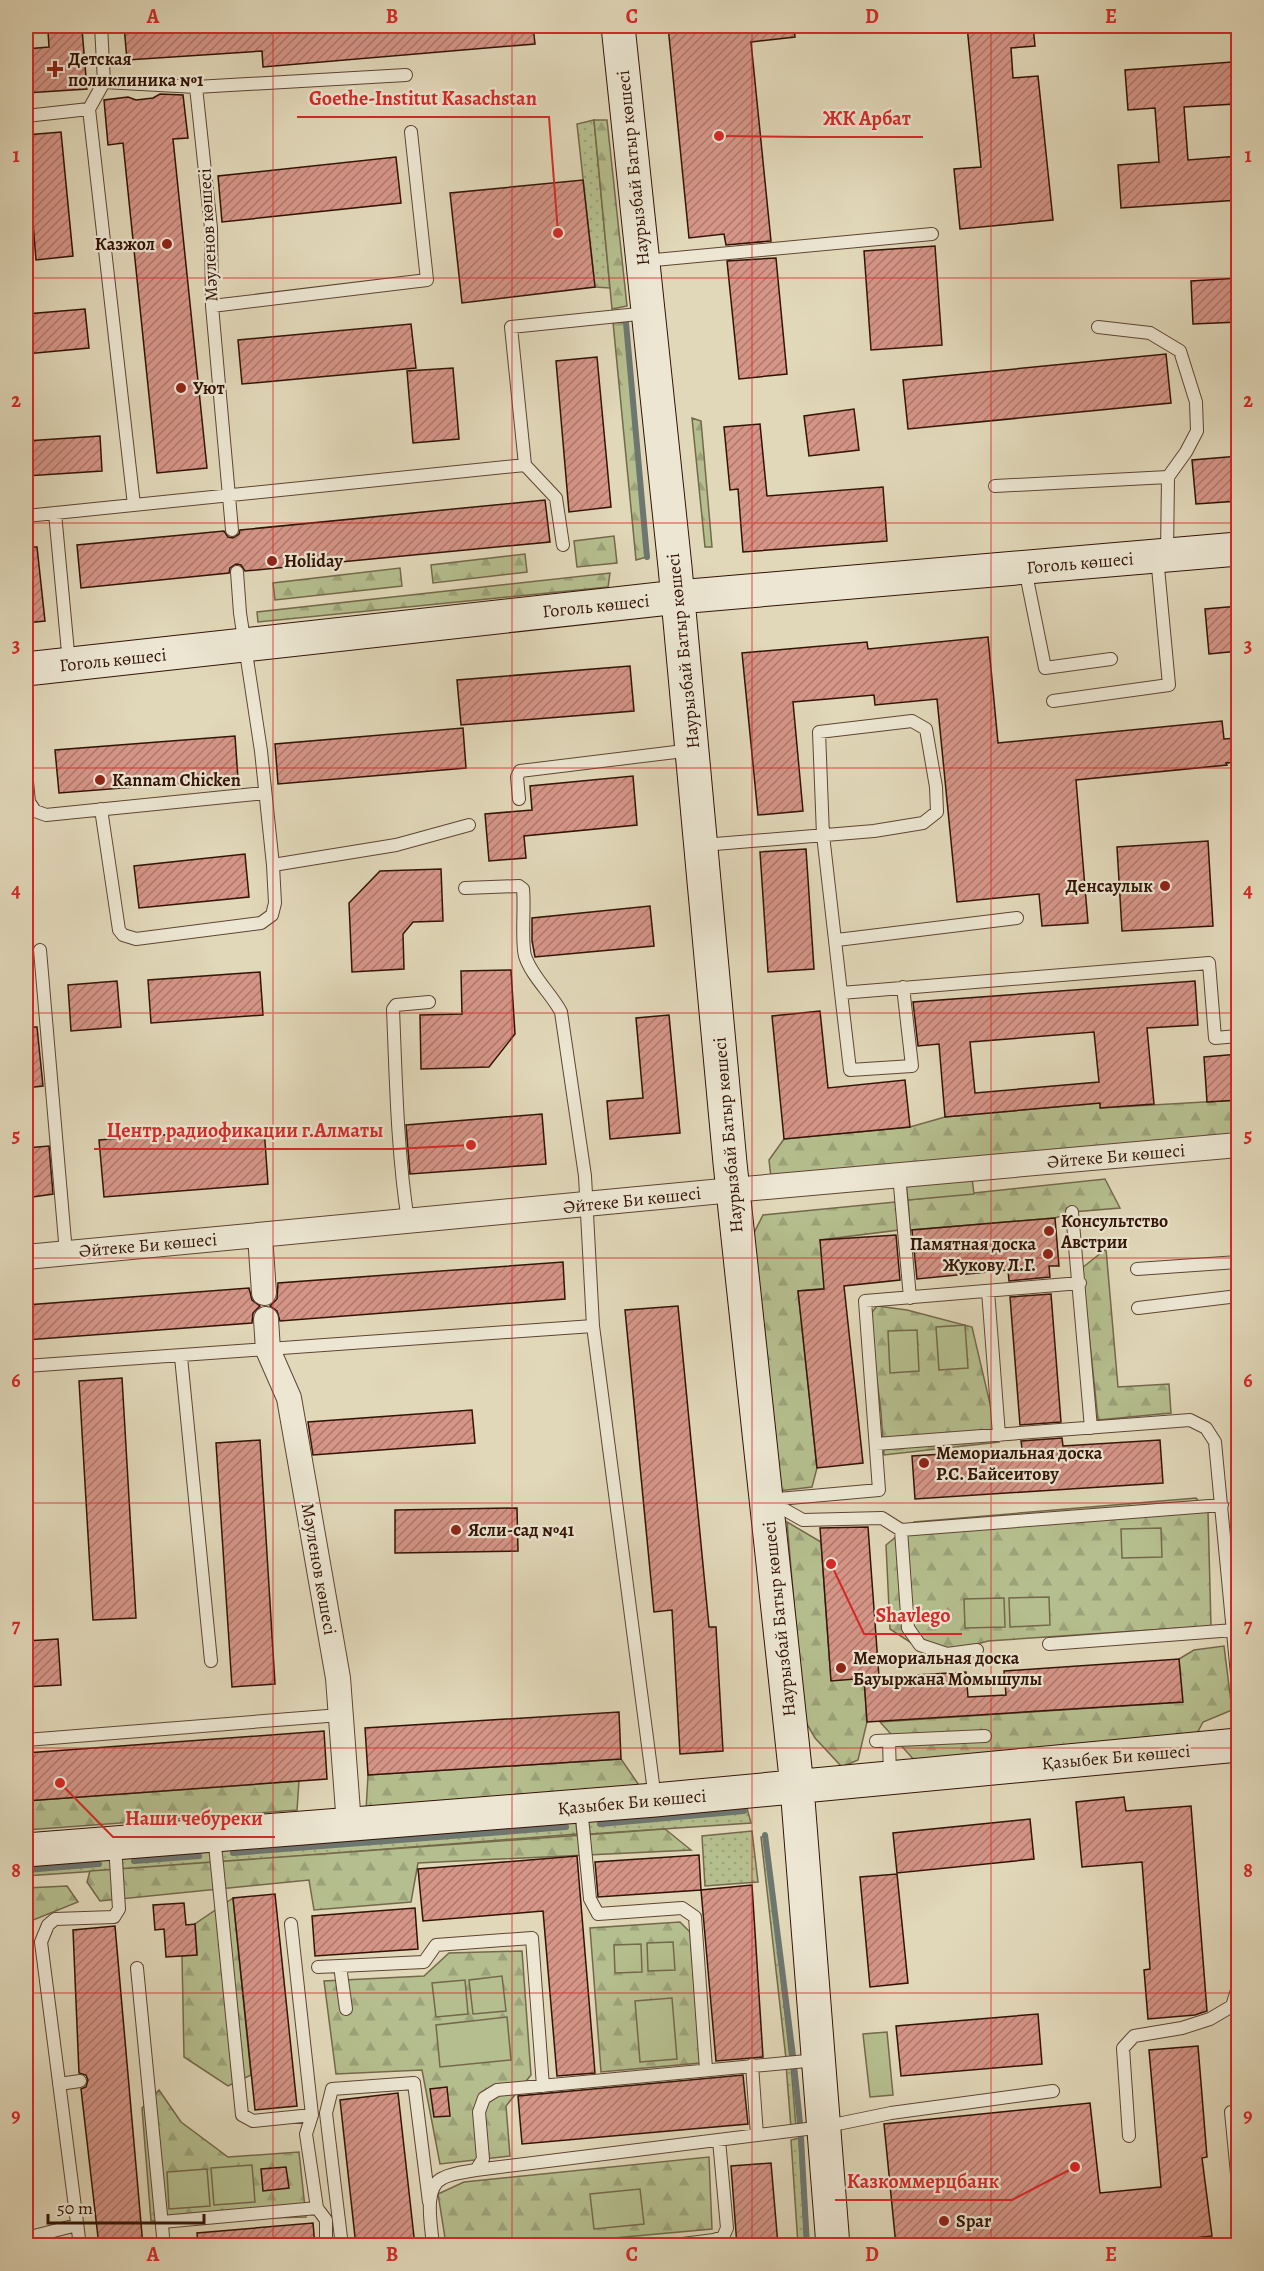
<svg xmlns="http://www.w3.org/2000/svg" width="1264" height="2271" font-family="Alegreya,serif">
	<defs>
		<pattern id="grass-dots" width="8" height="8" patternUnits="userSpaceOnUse" patternTransform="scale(1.5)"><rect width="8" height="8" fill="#b5be8e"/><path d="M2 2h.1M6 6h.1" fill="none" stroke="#9ca279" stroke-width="1.8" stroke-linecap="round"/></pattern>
		<pattern id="forest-firs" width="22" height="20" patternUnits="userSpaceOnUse" patternTransform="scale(1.5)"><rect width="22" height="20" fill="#b5be8e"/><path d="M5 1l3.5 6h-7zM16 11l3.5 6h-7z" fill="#9ca279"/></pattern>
		<pattern id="building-hatch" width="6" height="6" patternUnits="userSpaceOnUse" patternTransform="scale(1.5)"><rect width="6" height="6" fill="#d59587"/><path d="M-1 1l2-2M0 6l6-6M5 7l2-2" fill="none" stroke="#ad786c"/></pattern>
	</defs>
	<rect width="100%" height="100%" fill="#e1d8b9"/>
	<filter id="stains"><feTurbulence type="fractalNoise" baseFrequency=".00333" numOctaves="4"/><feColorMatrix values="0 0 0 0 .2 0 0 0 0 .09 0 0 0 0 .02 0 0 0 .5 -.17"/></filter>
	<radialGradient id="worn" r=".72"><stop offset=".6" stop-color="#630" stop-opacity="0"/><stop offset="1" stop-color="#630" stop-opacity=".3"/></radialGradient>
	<path fill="url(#grass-dots)" stroke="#74684a" stroke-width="1.5" d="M594 120 610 288 595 287 577 124Z
		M747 1808 751 1823 590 1834 588 1818Z
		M576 1822 577 1834 221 1862 220 1850Z
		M752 1831 758 1882 705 1886 702 1836Z
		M765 1836 790 2058 786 2059 761 1837Z
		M211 1852V1863L123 1869 121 1857Z
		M110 1859 111 1870 26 1876V1867Z
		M786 2065H791L796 2127 791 2128Z
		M799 2138 805 2245H798L791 2140Z"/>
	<path fill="url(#forest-firs)" stroke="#74684a" stroke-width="1.5" d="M594 120H607L627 306 612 309Z
		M613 322 626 323 647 557 636 560Z
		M692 418 701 421 712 547H705Z
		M614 536 617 563 577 567 574 541Z
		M525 554 527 572 433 583 431 565Z
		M400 568 402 586 275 600 273 583Z
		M610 573 608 587 258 622 257 612Z
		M1238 1100V1145L772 1186 769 1160 784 1139 910 1127 945 1117 1100 1103 1101 1108Z
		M1105 1179 1120 1208 1072 1212 1055 1218 910 1230 908 1200Z
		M895 1202 899 1230 820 1240 829 1288 798 1291 817 1468 812 1487 778 1491 753 1235 763 1215Z
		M1106 1249 1118 1387 1169 1384 1171 1413 1098 1420 1082 1268Z
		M877 1306 907 1310 972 1327 999 1442 884 1455 881 1412 869 1316Z
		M1196 1498 1208 1511 1211 1626 988 1641 970 1646 922 1650 890 1629 886 1545 914 1522Z
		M787 1522 821 1542 831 1680 864 1678 867 1722 858 1760 842 1767 815 1738 804 1719Z
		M1224 1646 1232 1710 1203 1722 1193 1741 915 1761 880 1722 1182 1702 1179 1659 1194 1650Z
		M621 1759 641 1788 366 1811 368 1775Z
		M299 1781 297 1810 26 1830V1801Z
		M665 1829 691 1850 418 1863 411 1902 314 1910 309 1880 100 1901 87 1882 90 1871Z
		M67 1886 78 1902 26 1923V1888Z
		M233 1898 251 2075 228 2086 184 2057 182 1956 197 1954 195 1924Z
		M680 1922 690 1932 700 2063 601 2072 590 1928Z
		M522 1951 531 2075 506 2106 510 2156 440 2164 422 2070 336 2074 324 1981 424 1976 449 1953Z
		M159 2090 181 2122 228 2157 299 2152 306 2217 151 2221 142 2108Z
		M709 2157 712 2229 537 2245 446 2244 438 2194 464 2182Z"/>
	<path fill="#b5be8e" stroke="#74684a" stroke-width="1.5" d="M972 1178 974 1194 908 1200 906 1184Z
		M965 1325 968 1368 939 1370 936 1327Z
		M917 1330 919 1371 890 1373 888 1331Z
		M1161 1528 1162 1557 1122 1558 1121 1529Z
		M1049 1597 1050 1625 1010 1627 1009 1598Z
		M1004 1598 1005 1627 965 1628 964 1599Z
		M673 1942 675 1970 648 1971 647 1943Z
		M641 1944 642 1972 615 1973 614 1945Z
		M502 1976 506 2011 473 2014 469 1980Z
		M465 1980 468 2014 436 2017 432 1983Z
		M672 1998 677 2059 640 2062 635 2001Z
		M507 2017 511 2060 440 2067 436 2025Z
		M887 2032 893 2095 870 2097 863 2034Z
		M252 2165 255 2202 214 2205 211 2168Z
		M207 2169 210 2206 169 2209 167 2172Z
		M640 2189 644 2224 594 2229 590 2194Z"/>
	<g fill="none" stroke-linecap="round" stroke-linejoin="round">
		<path stroke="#6e7670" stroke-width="6" d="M626 323 647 557
			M600 1824 744 1811
			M765 1835 793 2056
			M233 1853 566 1827
			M134 1861 199 1856
			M26 1870 99 1864
			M794 2065 800 2123
			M801 2138 807 2246"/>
	</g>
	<path fill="url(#building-hatch)" stroke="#331306" stroke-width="1.5" fill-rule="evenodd" d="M124 26H259L260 31 319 26H533L535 44 263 67 262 51 127 60Z
		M668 26H794L795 37 751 42 771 241 726 245 724 234 689 238Z
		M967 26H1033L1035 46 1011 48 1013 78 1038 76 1053 220 960 229 954 169 981 167Z
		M82 29 87 89 26 93V49L49 47 48 31Z
		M1232 62 1235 104 1184 107 1188 160 1239 156V200L1121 208 1118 165 1159 162 1155 108 1128 110 1125 70Z
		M160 94 183 95 188 138 173 139 207 468 157 473 123 143 108 145 104 100 128 97 136 100 153 98Z
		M61 132 73 256 36 260 26 135Z
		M396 157 401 203 222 222 218 176Z
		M583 180 595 287 462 303 450 193Z
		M935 246 942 345 871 350 864 251Z
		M776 258 787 374 739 379 727 261Z
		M1239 278V322L1193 324 1191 281Z
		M85 309 89 348 26 354V314Z
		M411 324 416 368 242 384 238 340Z
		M1166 354 1171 403 908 429 903 380Z
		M597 357 611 507 569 512 556 361Z
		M453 368 459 439 413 443 407 371Z
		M854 409 859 450 809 456 804 416Z
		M760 424 767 496 883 487 887 541 743 552 738 489 730 490 724 427Z
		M100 436 102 471 26 476V441Z
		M1239 456V501L1196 504 1192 460Z
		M545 500 550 542 245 571 241 565 236 564 230 568 229 573 81 588 77 545 224 531 228 537 233 538 239 534 240 530Z
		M26 547H37L45 621 26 623Z
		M1239 606V651L1209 654 1205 609Z
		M988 637 998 743 1222 721 1224 739 1239 738V762L1226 763 1227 765 1076 780 1088 923 1042 926 1039 894 957 902 937 699 875 705 874 695 793 702 803 811 758 815 742 653 867 642 868 649Z
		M630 666 634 711 461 725 457 680Z
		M463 728 466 768 278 784 275 744Z
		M235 736 238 779 59 793 55 750Z
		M633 776 637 825 524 836 526 858 489 861 485 814 532 810 530 786Z
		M1208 841 1213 926 1122 931 1117 847Z
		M806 849 814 969 768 972 760 852Z
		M245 854 249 897 139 908 134 866Z
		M441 869 443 921 413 922 403 934 404 969 352 972 349 903 380 871Z
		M650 906 654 946 535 957 532 941V918Z
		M511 970 515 1034 489 1067 421 1069 420 1015 462 1014 461 971Z
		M260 972 263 1015 151 1023 148 980Z
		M117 981 121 1027 71 1031 68 985Z
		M1195 981 1198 1025 1147 1028 1154 1104 1100 1108V1103L945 1117 939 1044 918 1046 913 1002ZM1094 1032 1099 1082 975 1093 970 1042Z
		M820 1011 828 1088 905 1080 910 1127 784 1139 772 1016Z
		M669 1015 680 1133 610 1139 607 1101 643 1098 636 1018Z
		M26 1027H37L43 1086 26 1088Z
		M1239 1054V1100L1207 1102 1204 1057Z
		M542 1114 546 1164 410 1174 406 1125Z
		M264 1127 268 1184 104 1197 99 1140Z
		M49 1146 53 1194 26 1198V1148Z
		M1055 1218 1059 1266H1049L1050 1277 1009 1281 1008 1270 917 1279 912 1230Z
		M896 1235 900 1280 844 1286 863 1463 817 1468 798 1291 824 1289 820 1240Z
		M563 1262 565 1299 280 1321 277 1311 270 1306 277 1299 278 1283Z
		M249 1288 252 1300 260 1306 253 1313 252 1323 26 1340V1305Z
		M1051 1294 1061 1422 1020 1425 1010 1297Z
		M678 1306 709 1627H716L723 1751 680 1754 672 1610 654 1612 625 1310Z
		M122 1378 136 1618 93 1620 79 1381Z
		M472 1410 475 1443 313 1455 308 1422Z
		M1062 1438 1063 1446 1160 1440 1163 1483 915 1499 912 1456 1022 1449 1021 1441Z
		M260 1440 275 1684 232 1687 216 1443Z
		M517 1508 518 1551 395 1553V1510Z
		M868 1527 879 1677 831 1681 820 1528Z
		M58 1639 61 1685 26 1687V1641Z
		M1179 1659 1183 1702 867 1722 864 1678 966 1672 968 1697 1006 1695 1004 1671Z
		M619 1712 621 1759 368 1775 365 1728Z
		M324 1731 327 1779 26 1801V1753Z
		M1124 1797 1126 1811 1191 1806 1207 2011 1195 2015 1148 2019 1144 1970 1150 1969 1142 1862 1082 1867 1076 1802Z
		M1030 1819 1034 1859 897 1873 893 1833Z
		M699 1855 701 1890 598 1897 595 1862Z
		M577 1856 595 2073 557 2076 543 1911 423 1921 418 1869Z
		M897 1874 908 1983 870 1987 860 1877Z
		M752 1885 763 2057 716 2061 701 1890Z
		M275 1894 297 2106 255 2110 233 1898Z
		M184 1903 186 1925 195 1924 197 1955 166 1957 164 1929 155 1930 153 1905Z
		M415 1908 418 1949 315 1956 312 1916Z
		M115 1926 143 2246H99L81 2089 86 2087 88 2080 86 2075 79 2073 73 1930Z
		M1038 2014 1042 2064 901 2076 896 2026Z
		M1198 2046 1207 2157 1202 2158 1212 2236 1123 2246H896L884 2124 1090 2103 1100 2193 1161 2187 1149 2050Z
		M743 2075 748 2124 522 2144 518 2096Z
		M447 2087 450 2116 434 2117 430 2089Z
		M398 2093 415 2246H356L340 2100Z
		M771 2163 778 2245 737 2246 731 2166Z
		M286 2167 289 2188 263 2191 261 2169Z
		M313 2223 315 2246H198L197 2233Z"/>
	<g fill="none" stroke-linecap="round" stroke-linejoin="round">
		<g stroke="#5e4433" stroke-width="14">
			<path id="lane" d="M101 26 104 82 196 87 211 228 212 306 232 530
				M196 87 406 75
				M89 109 134 505
				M26 116 89 109 104 82
				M644 261 932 234
				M212 306 427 280 411 132
				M1098 327 1150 333 1180 351 1196 402 1197 431 1186 452 1168 477 1167 554
				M525 465 556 498 563 545
				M995 486 1168 477
				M55 513 69 663
				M26 516 525 465 511 327 648 313
				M1025 569 1045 668 1111 659
				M237 572 240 613 261 751 273 865 396 845 469 825
				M1053 701 1169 685 1157 557
				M26 772 29 802 35 811 46 815 265 793
				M519 799 517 777 520 771 692 750
				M101 809 119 930 123 935 136 939 261 923 272 915 275 903 273 865
				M703 845 874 831 923 823 937 812 936 787 926 729 912 721 819 732 823 835 841 993 1209 963 1215 1038 1238 1036
				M465 888 519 886 523 889C525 907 521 941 525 956 532 977 551 993 561 1012L585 1176 593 1326 655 1799
				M837 940 1017 918
				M40 950 66 1253
				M841 993 850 1070 912 1066 903 987
				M899 1175 910 1298
				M1072 1212 1091 1428
				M408 1221C397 1150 396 1080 393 1009L396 1005 429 1002
				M1137 1269 1238 1262
				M988 1291 999 1435
				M1138 1308 1238 1296
				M181 1357 211 1661
				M26 1366 593 1326
				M876 1444 1190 1420 1206 1428 1215 1442 1238 1685
				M767 1500 879 1490 865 1301 1080 1283
				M771 1502 803 1520 882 1518 901 1530 1222 1505
				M901 1530 908 1628 920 1645 947 1654 977 1650
				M1049 1644 1234 1630 1238 1628
				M26 1740 340 1715
				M876 1741 985 1736
				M889 1741 890 1776
				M581 1807 590 1899 598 1914 682 1908 695 1917 706 2069
				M214 1835 242 2115 253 2121 312 2115
				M291 1924 312 2115 306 2134 317 2208
				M340 1966 346 2009
				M318 1967 424 1962 436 1945 532 1938 543 2086
				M137 1968 163 2236
				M817 2060 497 2090 484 2098 479 2112 483 2159 476 2170 823 2127 891 2113 1053 2091
				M752 2065 757 2135
				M59 2084 80 2081
				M1231 2112 1238 2184
				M1129 2136 1123 2048 1134 2036 1182 2028 1210 2019 1232 2006 1238 1987
				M162 2222 317 2208 326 2220V2246
				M26 2238 77 2225
				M80 2246 41 1942 48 1925 55 1919 114 1917 119 1909 115 1845
				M342 2246 326 2113 332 2089 414 2083 429 2202
				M433 2246C432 2228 422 2187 443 2178 452 2173 465 2172 476 2170
				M667 2246 714 2240 723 2237 727 2228 719 2140"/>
		</g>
		<g stroke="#5e4433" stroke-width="26">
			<path id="street" d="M260 1235 264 1293
				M26 1257 733 1190 1238 1145
				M266 1319 268 1350 289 1398 338 1678 349 1825"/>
		</g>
		<g stroke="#331306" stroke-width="35">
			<path id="secondary" d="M618 26 675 567 730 1163 797 1787 833 2246
				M26 669 678 597 1238 549
				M26 1850 655 1800 1238 1745"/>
		</g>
		<use href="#lane" stroke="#ece6d2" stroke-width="12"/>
		<use href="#street" stroke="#ece6d2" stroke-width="24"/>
		<use href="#secondary" stroke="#ece6d2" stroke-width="33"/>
	</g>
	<path fill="none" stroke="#d62828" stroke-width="1.5" stroke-opacity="0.55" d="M273 26V2246M512 26V2246M752 26V2246M991 26V2246M26 278H1238M26 523H1238M26 768H1238M26 1013H1238M26 1258H1238M26 1503H1238M26 1748H1238M26 1993H1238"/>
	<g fill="#8f2418" stroke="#ece6d2" stroke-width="2">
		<path d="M52 60h6v6h6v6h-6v6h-6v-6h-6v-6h6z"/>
		<circle cx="167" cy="244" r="6"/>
		<circle cx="181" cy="388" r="6"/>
		<circle cx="272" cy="561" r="6"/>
		<circle cx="100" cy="780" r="6"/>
		<circle cx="1165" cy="886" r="6"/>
		<circle cx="1049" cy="1231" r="6"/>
		<circle cx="1048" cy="1254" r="6"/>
		<circle cx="924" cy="1463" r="6"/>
		<circle cx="456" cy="1530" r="6"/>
		<circle cx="841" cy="1668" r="6"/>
		<circle cx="944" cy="2221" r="6"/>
	</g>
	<g text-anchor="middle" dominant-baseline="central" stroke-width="4.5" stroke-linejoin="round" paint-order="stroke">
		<g font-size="18" font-weight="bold" fill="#331306" stroke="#ece6d2" text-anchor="start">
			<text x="68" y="59">Детская<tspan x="68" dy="21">поликлиника №1</tspan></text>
			<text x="155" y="244" text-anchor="end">Казжол</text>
			<text x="193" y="388">Уют</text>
			<text x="284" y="561">Holiday</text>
			<text x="112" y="780">Kannam Chicken</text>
			<text x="1153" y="886" text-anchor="end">Денсаулык</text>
			<text x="1061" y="1221">Консультство<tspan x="1061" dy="21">Австрии</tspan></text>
			<text x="1036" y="1244" text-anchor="end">Памятная доска<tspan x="1036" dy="21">Жукову Л.Г.</tspan></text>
			<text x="936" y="1453">Мемориальная доска<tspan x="936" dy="21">Р.С. Байсеитову</tspan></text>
			<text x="468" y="1530">Ясли-сад №41</text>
			<text x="853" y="1658">Мемориальная доска<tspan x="853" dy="21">Бауыржана Момышулы</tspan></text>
			<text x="956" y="2221">Spar</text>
		</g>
		<g font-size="18" fill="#331306" stroke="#ece6d2">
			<text transform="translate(633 168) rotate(-96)">Наурызбай Батыр көшесі</text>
			<text transform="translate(208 235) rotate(-93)">Мәуленов көшесі</text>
			<text transform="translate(1080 563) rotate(-5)">Гоголь көшесі</text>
			<text transform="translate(596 606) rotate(-6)">Гоголь көшесі</text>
			<text transform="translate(683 651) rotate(-96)">Наурызбай Батыр көшесі</text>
			<text transform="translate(113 660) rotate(-6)">Гоголь көшесі</text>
			<text transform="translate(728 1135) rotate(-95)">Наурызбай Батыр көшесі</text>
			<text transform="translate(1116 1156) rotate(-5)">Әйтеке Би көшесі</text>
			<text transform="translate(632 1200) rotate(-6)">Әйтеке Би көшесі</text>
			<text transform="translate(148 1245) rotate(-5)">Әйтеке Би көшесі</text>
			<text transform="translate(319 1569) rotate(80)">Мәуленов көшесі</text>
			<text transform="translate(779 1619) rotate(-96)">Наурызбай Батыр көшесі</text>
			<text transform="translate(1116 1757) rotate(-5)">Қазыбек Би көшесі</text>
			<text transform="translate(632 1802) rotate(-5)">Қазыбек Би көшесі</text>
		</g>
	</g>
	<path fill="none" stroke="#d62828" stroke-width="2" d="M558 233L549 117H297M719 136L811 137H923M471 1145L395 1149H94M831 1564L864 1634H962M60 1783L113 1837H275M1075 2167L1012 2200H835"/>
	<g fill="#d62828" stroke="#ece6d2" stroke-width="2">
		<circle cx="558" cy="233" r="6"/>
		<circle cx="719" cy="136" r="6"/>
		<circle cx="471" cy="1145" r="6"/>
		<circle cx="831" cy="1564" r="6"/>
		<circle cx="60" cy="1783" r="6"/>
		<circle cx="1075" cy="2167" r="6"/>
	</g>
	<g font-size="20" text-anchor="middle" font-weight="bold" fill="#d62828" stroke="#ece6d2" stroke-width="4.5" stroke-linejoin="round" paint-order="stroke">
		<text x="423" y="105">Goethe-Institut Kasachstan</text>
		<text x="867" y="125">ЖК Арбат</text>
		<text x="245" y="1137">Центр радиофикации г.Алматы</text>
		<text x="913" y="1622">Shavlego</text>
		<text x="194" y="1825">Наши чебуреки</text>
		<text x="923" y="2188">Казкоммерцбанк</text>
	</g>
	<rect width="1264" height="2271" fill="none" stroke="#e1d8b9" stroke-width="66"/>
	<path d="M48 2214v9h156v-9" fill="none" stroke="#331306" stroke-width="3"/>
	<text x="57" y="2214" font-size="18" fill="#331306" stroke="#ece6d2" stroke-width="4.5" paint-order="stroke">50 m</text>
	<rect x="33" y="33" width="1198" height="2205" fill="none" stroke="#d62828" stroke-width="2"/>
	<g font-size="20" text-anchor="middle" font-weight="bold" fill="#d62828">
		<text x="153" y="23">A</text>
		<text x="392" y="23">B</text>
		<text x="632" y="23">C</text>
		<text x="872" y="23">D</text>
		<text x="1111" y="23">E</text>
		<text x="16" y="162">1</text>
		<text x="1248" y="162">1</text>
		<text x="16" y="407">2</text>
		<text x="1248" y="407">2</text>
		<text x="16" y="652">3</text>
		<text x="1248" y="652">3</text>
		<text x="16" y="897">4</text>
		<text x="1248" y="897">4</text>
		<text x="16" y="1142">5</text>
		<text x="1248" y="1142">5</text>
		<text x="16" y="1387">6</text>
		<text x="1248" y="1387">6</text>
		<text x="16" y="1632">7</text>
		<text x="1248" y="1632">7</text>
		<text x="16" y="1877">8</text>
		<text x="1248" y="1877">8</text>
		<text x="16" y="2122">9</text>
		<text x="1248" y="2122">9</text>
		<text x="153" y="2261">A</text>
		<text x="392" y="2261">B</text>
		<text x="632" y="2261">C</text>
		<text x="872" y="2261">D</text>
		<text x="1111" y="2261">E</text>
	</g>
	<rect width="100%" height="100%" filter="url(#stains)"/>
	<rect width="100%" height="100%" fill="url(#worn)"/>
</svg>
